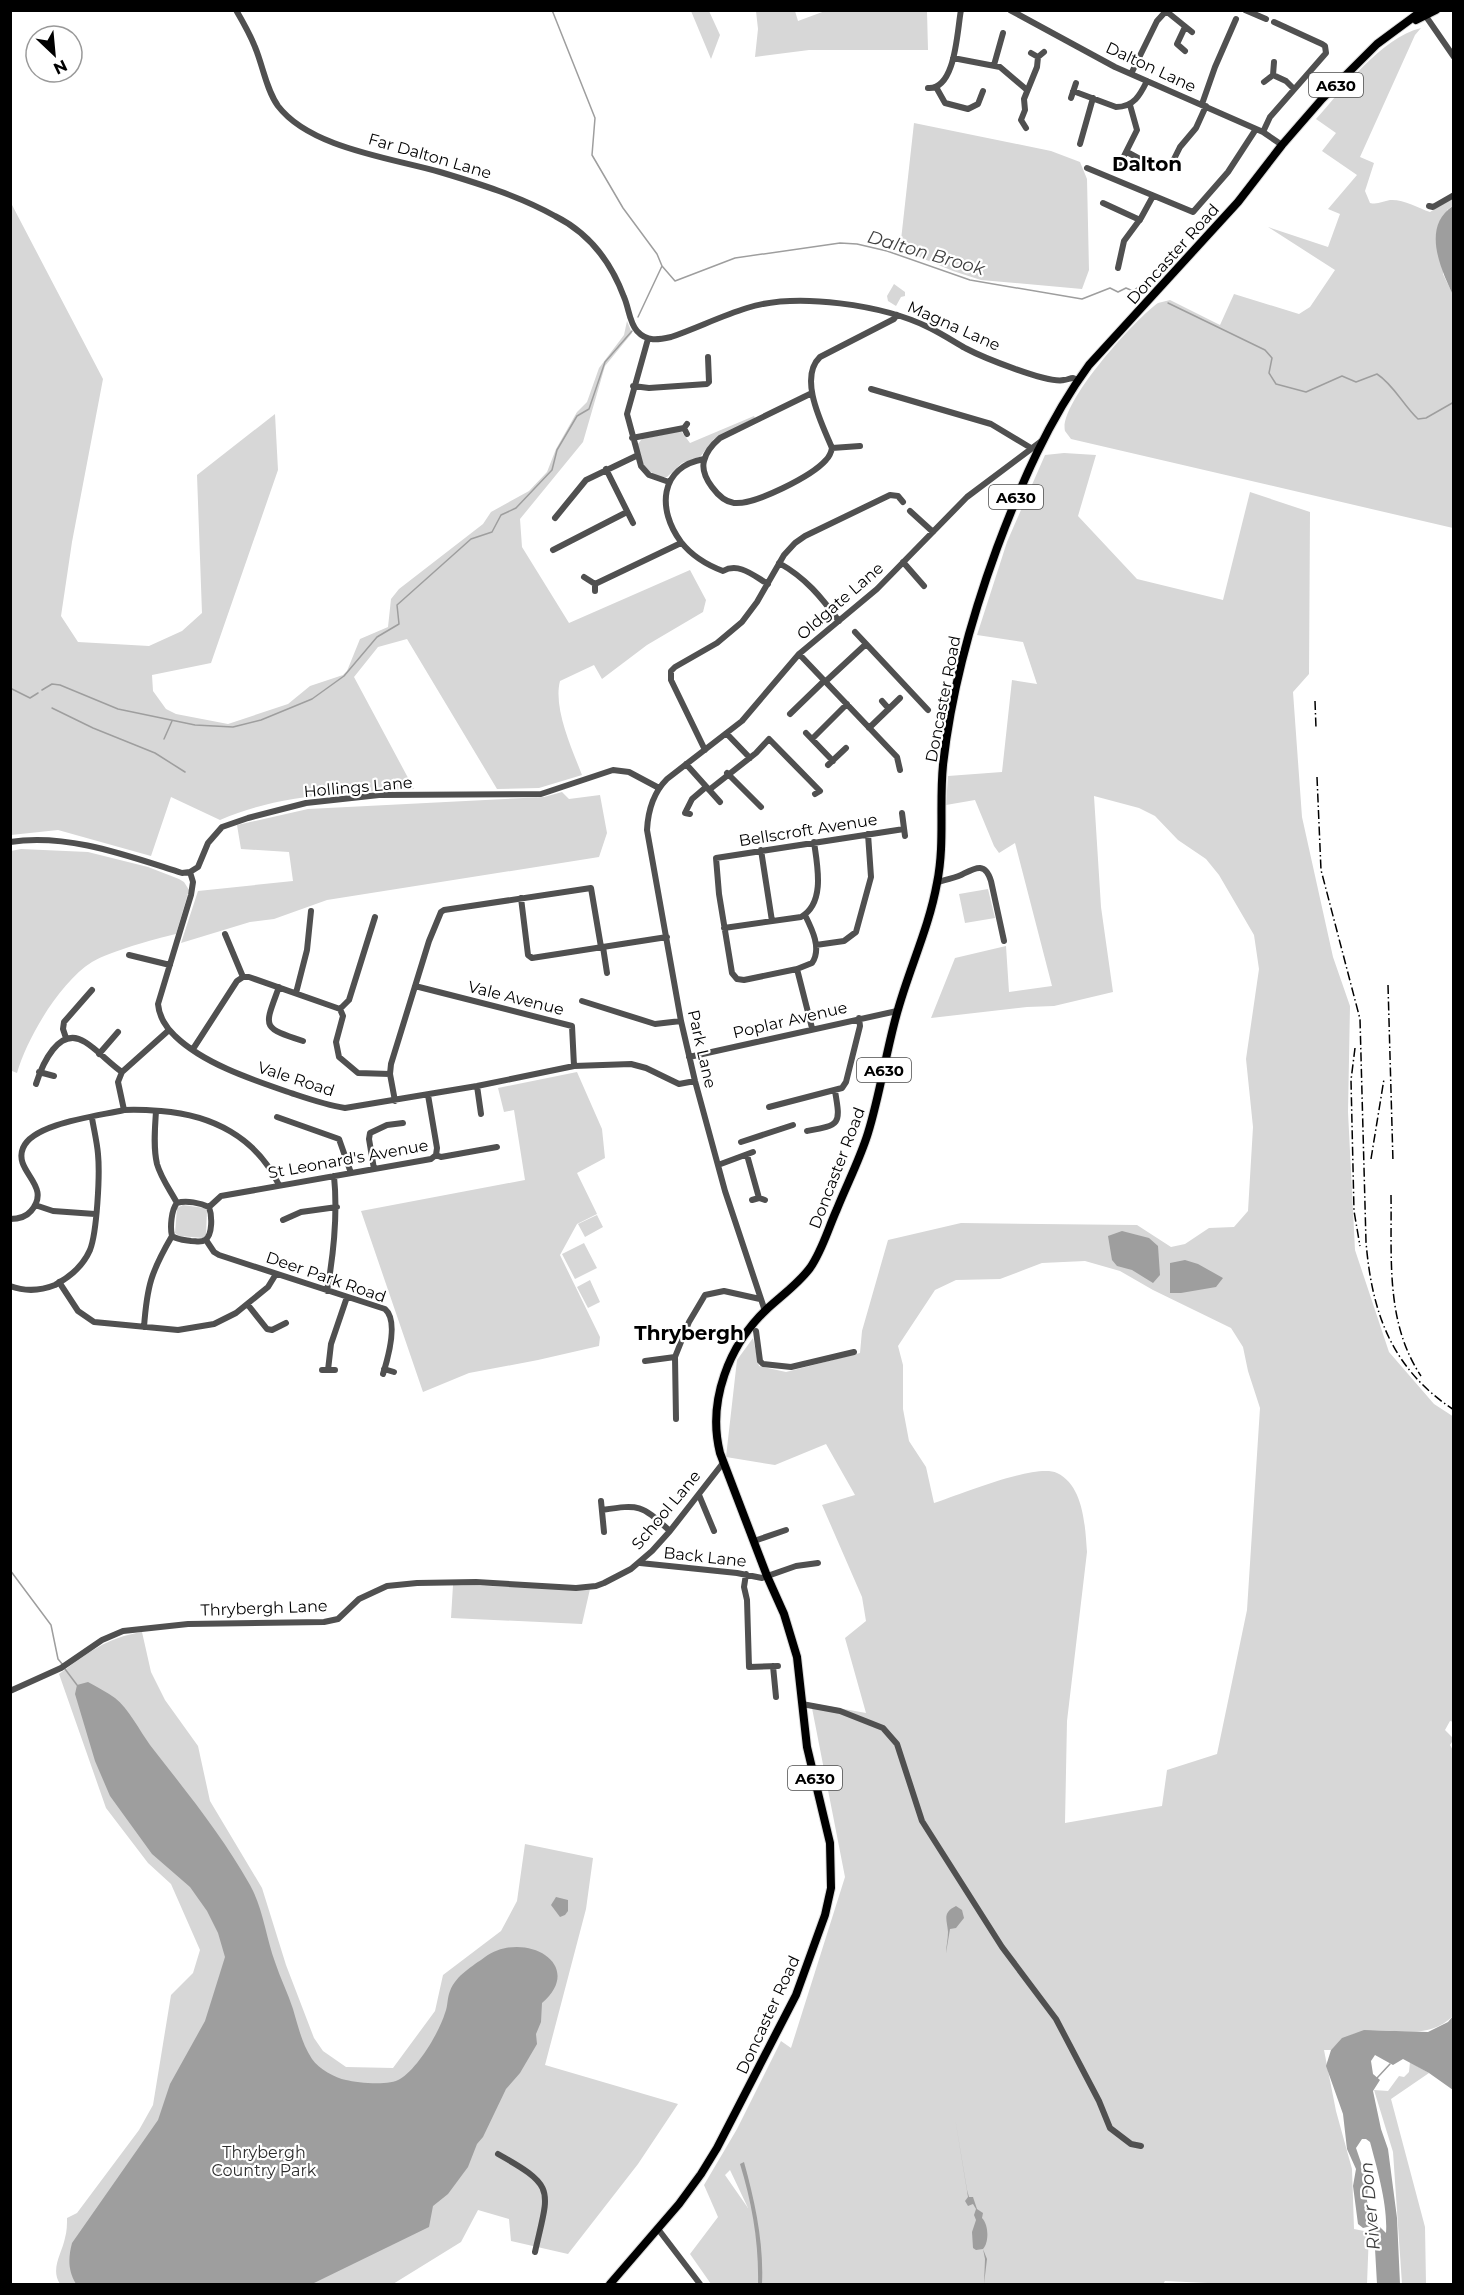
<svg xmlns="http://www.w3.org/2000/svg" width="1464" height="2295" font-family="Montserrat,sans-serif">
	<rect width="100%" height="100%" fill="#fff"/>
	<path fill="#d7d7d7" fill-rule="evenodd" d="M691 11H709L720 35 711 59Z
		M756 11H795L798 21 825 11H927L928 50H809L755 57 758 29Z
		M1421 28 1415 35 1360 157 1374 163 1365 191 1370 203C1378 205 1383 201 1390 200 1403 199 1418 208 1430 212L1453 198V206L1447 210 1443 274 1453 295V528L1071 439 1065 431C1058 404 1136 318 1158 303L1170 300 1220 325 1234 294 1299 314 1310 307 1335 270 1268 227 1328 247 1340 214 1328 209 1357 175 1322 151 1336 133 1316 119C1343 89 1381 38 1421 28Z
		M914 123 1051 151 1080 162 1087 179 1089 270 1082 289 981 280 953 271 900 249Z
		M11 203 103 379 72 542 61 616 78 642 149 646 182 631 202 613 197 475 275 414 278 470 211 663 152 675 153 691 166 709 176 714 228 724 288 704 310 686 343 675 347 671 360 639 388 627 391 599 399 589 483 524 491 512 529 491 547 472 556 449 577 412 587 402 599 368 624 335 627 321 632 333 605 366 583 442 520 519 522 547 569 623 690 570 706 600 703 612 647 645 602 679 594 665 560 681C553 708 572 749 582 775L539 788 497 789 407 639 378 647 354 677 414 789C348 793 282 793 220 820L171 797 151 856 58 830 11 835Z
		M894 284 905 292V296L901 297 896 306 888 301 887 296Z
		M754 416 755 418 714 439 700 457 682 463 667 477H659L645 469 637 445 642 439 681 431 690 443Z
		M1064 453 1096 455 1078 516 1137 579 1223 600 1250 492 1310 512 1309 674 1293 692 1302 817 1333 957 1350 1006 1348 1112 1355 1250 1389 1352 1434 1404 1454 1417V1722L1450 1721 1445 1730 1454 1739 1450 1745 1454 1752 1453 2016C1417 2052 1369 2008 1331 2050H1324L1336 2111 1352 2169 1354 2229 1369 2232 1367 2284H1229L1165 2281 1163 2284H711L690 2254 718 2217 704 2185 737 2129 781 2041 791 2048 845 1877 811 1703 866 1713 845 1638 866 1621 862 1597 822 1505 855 1495 826 1444 775 1465 726 1457 737 1360 753 1338 759 1366 786 1372 860 1353 862 1331 888 1240 961 1223 1137 1225 1171 1247 1185 1244 1209 1228 1234 1227 1248 1211 1253 1127 1246 1059 1259 969 1254 935 1219 875 1206 859 1178 840 1155 816 1139 808 1094 796 1101 907 1113 992 1054 1006 1027 1007 931 1018 955 958 1006 946 1009 992 1052 986 1015 843 999 853 994 846 975 800 946 805 948 776 1002 772 1012 680 1037 684 1023 642 977 635 1007 542 1045 455ZM1085 1261 1120 1271 1153 1290 1231 1328 1243 1347 1248 1371 1260 1408 1247 1610 1217 1754 1167 1770 1162 1806 1065 1823 1067 1721 1087 1552C1085 1526 1084 1486 1057 1473 1035 1463 959 1495 934 1503L926 1467 909 1441 903 1409V1365L898 1346 935 1290 956 1280 1000 1279 1042 1263ZM730 2170 748 2208 725 2175Z
		M562 792 569 799 600 795 607 833 599 857 327 900 274 919 250 922 181 943 198 891 293 881 289 852 241 849 237 825 308 809 544 797Z
		M21 849 88 852 148 867 179 879 184 882 189 890 176 934C154 939 111 951 92 962 60 982 27 1038 17 1073L12 1071 11 1076V851Z
		M988 889 995 918 965 923 959 894Z
		M577 1072 602 1129 605 1158 577 1173 597 1214 577 1224 560 1255 600 1337 599 1346 538 1360 469 1373 423 1392 361 1211 525 1180 514 1110 504 1112 498 1088Z
		M183 1205 205 1208 207 1210 206 1235 203 1238 179 1236 175 1233 177 1208Z
		M597 1215 603 1227 585 1237 578 1224Z
		M584 1243 597 1268 575 1279 562 1254Z
		M590 1280 600 1302 588 1308 577 1287Z
		M453 1585 590 1589 582 1624 451 1618Z
		M142 1632 151 1672 165 1700 198 1746 210 1801 262 1888 286 1965 314 2038 323 2051 346 2067 393 2068 435 2011 443 1975 501 1931 517 1901 525 1844 593 1858 586 1909 545 2065 678 2104 638 2164 568 2254 511 2241 509 2219 478 2210 461 2242 393 2284H60C50 2269 62 2253 65 2238 67 2231 67 2224 67 2218L77 2213 139 2130 153 2105 171 1995 193 1973 200 1950 171 1884 148 1863 106 1808 59 1674C88 1653 105 1638 142 1632Z
		M1410 2062 1429 2073 1391 2099 1425 2227 1426 2284H1402L1393 2152 1374 2090 1388 2091 1399 2076 1404 2077 1409 2072Z"/>
	<path fill="#9e9e9e" fill-rule="evenodd" d="M1453 206V295C1441 269 1421 227 1453 206Z
		M1122 1231 1149 1238 1158 1246 1160 1275 1153 1283 1132 1270 1117 1266 1112 1260 1108 1236Z
		M1185 1260 1198 1264 1223 1278 1216 1287 1181 1293H1170V1263Z
		M88 1682C97 1687 107 1692 115 1698 128 1708 140 1731 150 1745 185 1790 222 1835 250 1885 263 1908 266 1937 275 1962 280 1978 288 1993 293 2009 298 2026 302 2044 312 2059 319 2069 335 2078 346 2080 358 2083 390 2086 400 2079 417 2069 439 2033 445 2013 448 2006 447 1998 450 1991 456 1975 473 1966 485 1957 524 1929 587 1964 542 2003L541 2022 536 2034 537 2044 520 2073 506 2089 483 2137 477 2144 468 2167 448 2194 433 2206 429 2227 312 2284H76C68 2270 68 2259 72 2243L158 2120 170 2084 205 2021 225 1957 218 1933 207 1911 190 1887 152 1854 110 1796 95 1761 75 1694 77 1685Z
		M556 1897 568 1900V1911L565 1915 560 1917 551 1905Z
		M956 1906 962 1910 964 1918 956 1928 950 1929 946 1953C946 1947 948 1939 948 1932 947 1919 942 1913 956 1906Z
		M1453 2016V2090L1429 2073 1403 2059 1393 2065 1375 2055 1371 2061 1373 2074 1380 2080 1373 2091 1381 2129 1388 2149 1397 2218 1400 2284H1377L1374 2231 1371 2226 1363 2228 1358 2224 1353 2186 1356 2169 1347 2149 1343 2114 1326 2066 1331 2050 1342 2038 1364 2030 1428 2032 1448 2022ZM1362 2139H1366L1370 2142C1377 2168 1388 2206 1386 2233L1373 2220 1367 2201 1368 2183 1356 2148Z
		M955 2118 967 2190 969 2197H973L977 2209 983 2213 982 2218C989 2225 989 2243 983 2249L987 2259 984 2284 985 2259 983 2249 976 2250 973 2248 972 2232 976 2220 974 2215 976 2209 973 2204 968 2206 965 2201 968 2197Z
		M744 2162C755 2202 764 2243 762 2284H758C759 2243 752 2203 740 2164Z"/>
	<g fill="none" stroke-linecap="round" stroke-linejoin="round">
		<path stroke="#9e9e9e" stroke-width="1.5" d="M552 10 595 118 592 155 623 208 657 254 662 266 675 281 735 258 840 243 857 244 887 251 970 280 1082 299 1110 288 1118 292 1126 288 1133 291 1145 282 1148 285
			M1168 303 1265 350 1272 358 1269 373 1276 384 1306 392 1342 376 1356 382 1377 374C1394 385 1403 405 1418 419L1426 418 1454 402
			M638 317 662 266
			M10 654 11 661
			M10 688 30 698 38 693
			M42 690 52 684 60 685 118 709 195 725 233 727 261 720 312 699 344 676 377 637 399 624 397 605 471 539 492 532 501 515 516 508 552 470 557 450 577 416 589 409 605 362 632 331
			M52 708 93 728 155 753 185 772
			M164 739 172 721
			M10 1570 51 1625 58 1659 63 1665
			M65 1669 77 1685
			M1377 2078 1390 2064"/>
		<g stroke="#dbdbdb" stroke-width="10">
			<path id="major" d="M1416 20 1436 10
				M610 2284 679 2204 701 2174 717 2148 796 1995 825 1915 831 1888 830 1843 807 1747 797 1657 784 1614 767 1576 720 1453C707 1401 729 1345 767 1309 781 1296 798 1284 810 1268 822 1251 828 1229 837 1209 847 1184 860 1159 868 1133 880 1094 886 1052 897 1013 909 969 929 928 937 883 945 844 939 805 943 765 951 691 971 619 997 548 1021 484 1048 421 1089 365L1238 202 1282 145 1322 99 1377 44 1423 10"/>
		</g>
		<path stroke="#505050" stroke-width="6" d="M236 10C243 22 250 34 255 47 263 66 266 89 278 106 310 148 391 158 440 172 480 184 519 196 555 216 589 233 611 262 624 297 629 308 629 322 637 331 647 342 658 340 671 337 697 328 721 316 747 308 797 292 884 305 930 328 942 334 953 341 965 348 982 357 1048 384 1064 380 1067 380 1070 378 1073 378L1078 380
			M1010 10 1115 67 1263 132 1282 145
			M1245 10 1266 19
			M1166 11 1192 32
			M1425 15 1454 57
			M1185 51 1177 44 1185 27
			M1031 53 1038 57 1044 52
			M953 58 1000 67 1027 90
			M994 65 1003 33
			M1131 74 1157 21 1167 10
			M1273 75 1286 81 1294 89
			M1264 82 1273 75 1274 62
			M936 87 945 103 968 109 978 104 983 91
			M928 88C956 90 957 30 961 10
			M1073 91 1116 107C1134 107 1140 95 1147 81
			M1071 98 1076 83
			M1202 104 1215 67 1236 19
			M1026 128 1021 120 1025 110 1024 99 1037 67 1038 57
			M1263 132 1270 117 1326 53 1325 46 1322 44 1274 22
			M1080 144 1093 98
			M1127 152 1138 158
			M1173 161 1180 147 1196 128 1206 106
			M1119 166 1137 130 1130 105
			M1087 168 1193 212 1228 172 1256 129
			M1103 203 1140 220
			M1429 206 1433 207 1454 195
			M1118 268 1124 241 1141 218 1153 196
			M648 339 627 414 641 466 649 475 669 482
			M633 386 649 388 707 384 709 382 708 357
			M871 389 991 424 1031 448
			M812 393 720 438C713 444 706 452 704 461 700 476 719 501 734 503 755 505 812 476 826 460 830 456 831 453 832 448 822 424 798 378 820 357L894 319 897 315
			M687 424 684 428 687 434
			M632 438 684 428
			M832 448 860 446
			M704 459C659 467 657 510 681 542 692 556 707 565 723 571 739 562 754 576 768 584
			M606 469 633 523
			M910 511 933 532
			M555 518 586 480 636 456
			M553 550 627 512
			M903 562 924 586
			M779 563C806 578 821 597 839 621
			M584 577 595 584V591
			M595 584 681 543
			M855 632 928 710
			M799 654 897 757 900 770
			M825 682 866 644
			M882 701 889 709
			M790 714 824 681
			M869 728 900 698
			M806 733 833 761
			M727 734 750 758
			M812 739 847 704
			M705 750 671 680V671L675 667 717 643 742 622 757 602 784 555 795 543 805 536 890 495 898 496 903 502
			M686 764 720 802
			M828 765 846 748
			M727 773 761 807
			M709 790 756 753 769 739 820 791 815 794
			M902 813 905 836
			M690 814 685 813 692 799 706 787
			M10 842C68 833 128 856 182 873L190 872 198 867 208 843 222 827 248 818 306 803 379 795 541 794 613 770 629 772 659 788
			M761 850 772 921
			M190 872 193 882 191 895 158 1004C159 1016 166 1028 175 1036 204 1064 253 1080 291 1093 309 1099 326 1105 345 1108L477 1086 574 1066 631 1064 646 1068 679 1084 695 1081
			M938 882C945 880 954 878 961 875 975 868 985 861 991 881L1004 941
			M521 898 528 955 532 958 667 937
			M805 915C812 929 822 949 812 963L797 969 744 980 737 979 732 973 719 894 716 858 904 829
			M724 928 801 917C826 903 817 864 814 842
			M225 934 243 977
			M816 945 844 941 856 932 871 877 868 834
			M603 947 607 973
			M129 955 170 965
			M797 969 812 1028
			M415 986 572 1026 574 1066
			M279 987C264 1028 261 1027 303 1041
			M296 993 307 950 311 911
			M582 1001 655 1024 681 1021
			M340 1009 349 1000 375 917
			M66 1038 63 1029 64 1022 92 990
			M193 1049 237 981 243 977H249L340 1009 343 1016 336 1042 339 1057 358 1073 390 1074
			M99 1054 118 1032
			M689 1057 897 1011
			M39 1072 54 1076
			M36 1084C42 1065 59 1025 85 1042 98 1050 109 1063 122 1072
			M477 1086 481 1114
			M428 1095 437 1148 436 1155
			M395 1101 390 1074 391 1064 429 941 441 912 444 910 591 888 601 947
			M769 1107 842 1088 846 1082 860 1026 859 1018
			M124 1110 118 1082 122 1072 169 1030
			M156 1111C155 1128 153 1147 157 1164 161 1178 170 1190 177 1203 186 1200 201 1203 209 1207 212 1215 213 1235 205 1240 201 1243 196 1241 191 1241 184 1240 178 1240 172 1236
			M277 1117 339 1139 351 1173
			M807 1131C840 1125 841 1125 835 1091
			M741 1142 793 1125
			M747 1155 759 1198
			M718 1165 753 1152
			M374 1169 369 1139 370 1133 387 1125 403 1123
			M752 1200 759 1198 765 1200
			M35 1205 53 1211 95 1214
			M209 1207 221 1196 431 1159 436 1155 441 1157 497 1147
			M10 1219C18 1219 26 1217 31 1211 53 1185 13 1172 23 1148 33 1123 99 1116 124 1110 136 1109 149 1110 161 1111 212 1115 256 1137 279 1185
			M283 1220 301 1212 337 1207
			M172 1236C170 1228 171 1210 177 1203
			M206 1240 214 1252 219 1255 385 1309C399 1321 388 1358 383 1374
			M59 1282 78 1311 94 1322 178 1330 214 1324 236 1313 268 1287 276 1274
			M10 1286C26 1292 40 1291 55 1285 70 1277 83 1266 90 1250 97 1232 100 1175 98 1154 97 1142 94 1130 92 1118
			M327 1291C334 1252 338 1215 334 1176
			M248 1305 267 1329 272 1330 286 1323
			M765 1311 725 1191 695 1081 681 1021 647 830C648 810 653 793 667 779L742 721 799 654 877 589 967 497 1043 440
			M144 1327C147 1286 151 1272 172 1236
			M756 1331 760 1361 763 1364 791 1367 854 1352
			M675 1357 676 1419
			M645 1361 675 1357 689 1322 705 1295 724 1291 760 1299
			M384 1369 394 1372
			M322 1370H335
			M328 1370 331 1344 347 1297
			M699 1495 714 1531
			M601 1501 604 1532
			M602 1510C641 1504 641 1505 670 1531
			M754 1541 786 1530
			M640 1563 737 1573 762 1578 796 1566 818 1563
			M746 1574 744 1587 747 1600 749 1667 778 1666
			M773 1666 776 1697
			M10 1691 61 1668 102 1640 123 1631 188 1624 324 1622 338 1619 359 1599 387 1586 417 1583 476 1582 576 1588 596 1586 604 1583 631 1569 652 1551 670 1531 723 1463
			M802 1704 840 1711 883 1728 897 1744 922 1821 1002 1947 1056 2019 1099 2101 1110 2128 1131 2144 1141 2146
			M498 2154C557 2187 549 2189 535 2252
			M658 2229 700 2284"/>
		<use href="#major" stroke="#000" stroke-width="8"/>
		<path stroke="#000" stroke-width="1.5" stroke-dasharray="9 3 1.5 3" stroke-linecap="butt" d="M1315 701 1316 728
			M1317 777 1321 870 1360 1019 1366 1242C1372 1314 1392 1369 1454 1410
			M1388 985 1393 1162
			M1355 1048 1351 1080 1354 1211 1360 1246
			M1371 1159 1384 1079
			M1391 1195C1392 1257 1385 1322 1421 1376"/>
	</g>
	<g text-anchor="middle" dominant-baseline="central" stroke-width="4.5" stroke-linejoin="round" paint-order="stroke">
		<g fill="#fff" stroke="#4c4c4c" stroke-width="1.5">
			<rect x="1309" y="73" width="54" height="24" rx="4.5"/>
			<rect x="989" y="485" width="54" height="24" rx="4.5"/>
			<rect x="857" y="1058" width="54" height="24" rx="4.5"/>
			<rect x="788" y="1766" width="54" height="24" rx="4.5"/>
		</g>
		<g font-size="15" font-weight="bold" fill="#000">
			<text x="1336" y="85">A630</text>
			<text x="1016" y="497">A630</text>
			<text x="884" y="1070">A630</text>
			<text x="815" y="1778">A630</text>
		</g>
		<g font-size="16" fill="#000" stroke="#fff">
			<text transform="translate(1151 67) rotate(25)">Dalton Lane</text>
			<text transform="translate(430 156) rotate(16)">Far Dalton Lane</text>
			<text transform="translate(1173 254) rotate(-48)">Doncaster Road</text>
			<text transform="translate(954 326) rotate(24)">Magna Lane</text>
			<text transform="translate(840 601) rotate(-41)">Oldgate Lane</text>
			<text transform="translate(943 699) rotate(-79)">Doncaster Road</text>
			<text transform="translate(358 787) rotate(-5)">Hollings Lane</text>
			<text transform="translate(808 830) rotate(-9)">Bellscroft Avenue</text>
			<text transform="translate(516 998) rotate(14)">Vale Avenue</text>
			<text transform="translate(790 1020) rotate(-13)">Poplar Avenue</text>
			<text transform="translate(702 1049) rotate(77)">Park Lane</text>
			<text transform="translate(296 1079) rotate(18)">Vale Road</text>
			<text transform="translate(348 1159) rotate(-10)">St Leonard's Avenue</text>
			<text transform="translate(837 1168) rotate(-69)">Doncaster Road</text>
			<text transform="translate(326 1277) rotate(19)">Deer Park Road</text>
			<text transform="translate(666 1510) rotate(-50)">School Lane</text>
			<text transform="translate(705 1557) rotate(6)">Back Lane</text>
			<text transform="translate(264 1608) rotate(-2)">Thrybergh Lane</text>
			<text transform="translate(768 2015) rotate(-65)">Doncaster Road</text>
		</g>
		<g font-size="16" fill="#2e2e2e" stroke="#fff">
			<text x="264" y="2152">Thrybergh<tspan x="264" dy="18">Country Park</tspan></text>
		</g>
		<g font-size="18" font-style="italic" fill="#3f3f3f" stroke="#fff">
			<text transform="translate(926 253) rotate(16)">Dalton Brook</text>
			<text transform="translate(1370 2206) rotate(-95)">River Don</text>
		</g>
		<g font-size="20" font-weight="bold" fill="#000" stroke="#fff">
			<text x="1147" y="164">Dalton</text>
			<text x="689" y="1333">Thrybergh</text>
		</g>
	</g>
	<rect width="1464" height="2295" fill="none" stroke="#000000" stroke-width="24"/>
	<g transform="translate(54 54) rotate(154)"><circle r="28" fill="#ffffff" stroke="#999999" stroke-width="1.5"/>
	<path d="M0-4.5L10 22L0 15L-10 22Z" fill="#000000"/>
	<text y="-9" font-size="16" font-weight="bold" text-anchor="middle" fill="#000000">N</text>
	</g>
</svg>
